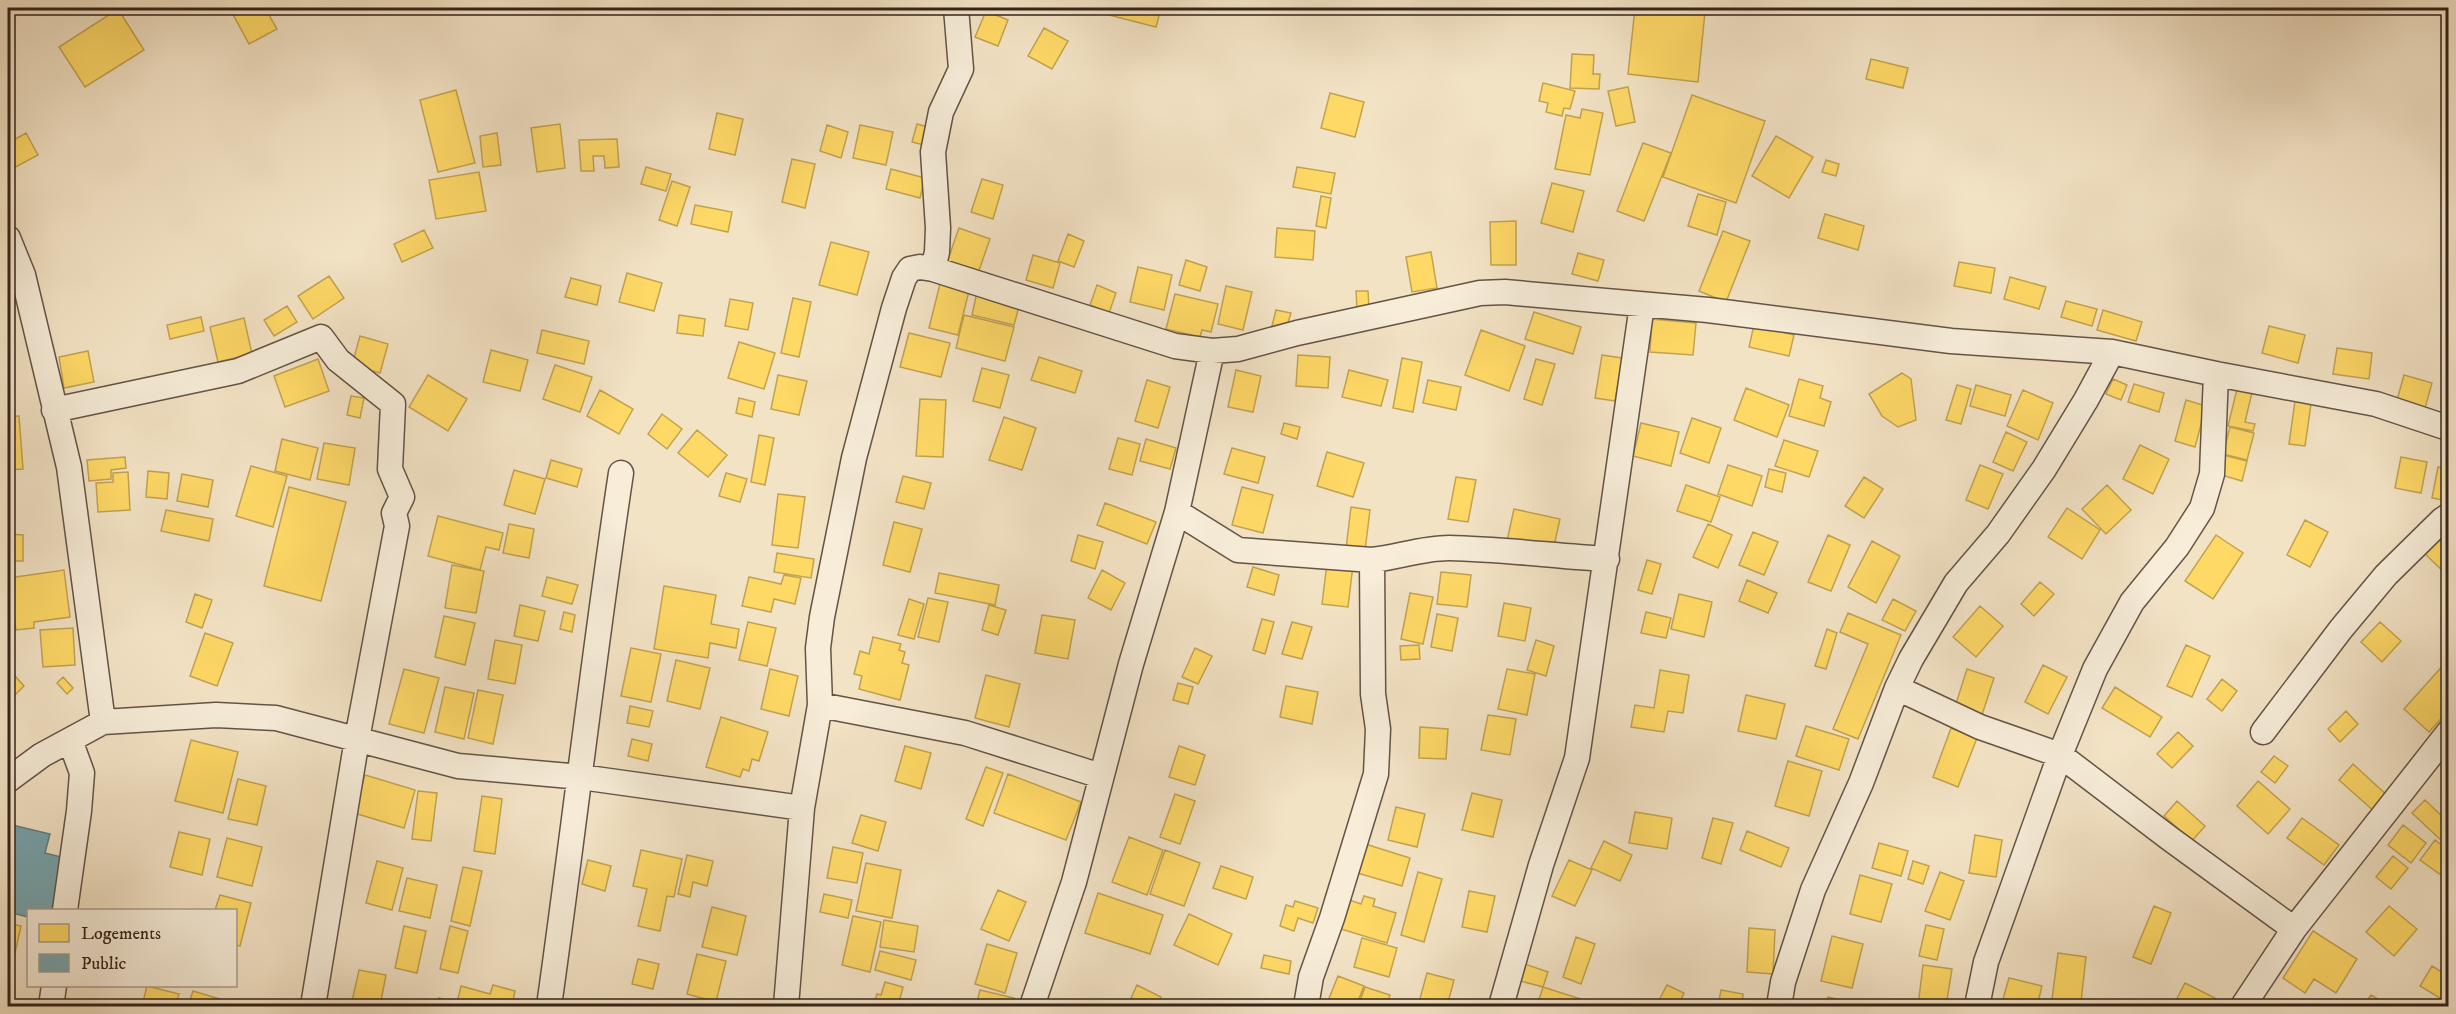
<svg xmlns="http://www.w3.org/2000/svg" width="2456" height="1014" font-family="'IM FELL DW Pica',serif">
	<rect width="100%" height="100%" fill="#f3e3c5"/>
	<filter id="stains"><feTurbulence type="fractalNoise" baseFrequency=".00333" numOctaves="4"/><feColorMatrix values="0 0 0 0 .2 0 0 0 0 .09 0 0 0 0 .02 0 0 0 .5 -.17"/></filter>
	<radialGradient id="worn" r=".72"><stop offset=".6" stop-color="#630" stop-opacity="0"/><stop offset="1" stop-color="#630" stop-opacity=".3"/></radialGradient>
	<path fill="#ffd966" stroke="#c2a350" stroke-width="1.5" d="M232 8H265L277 29 249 44 230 9Z
		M1072 8H1097L1095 15Z
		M1102 8H1161L1156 27 1101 13Z
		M1635 8 1705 12 1698 82 1628 74Z
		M118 9 144 50 85 87 59 47Z
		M986 11 1008 20 998 46 975 37Z
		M1044 28 1068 41 1052 69 1028 56Z
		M1572 54 1594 55 1593 74H1600L1599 89 1570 88Z
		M1871 59 1908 68 1903 88 1866 79Z
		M1543 83 1575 91 1570 109 1564 108 1562 116 1546 112 1548 103 1539 101Z
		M1628 87 1635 122 1616 126 1608 91Z
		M456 90 475 163 438 172 420 100Z
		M1330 93 1364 102 1355 137 1321 128Z
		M1692 95 1765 121 1736 203 1663 177Z
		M1582 109 1603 113 1590 175 1555 169 1566 115 1580 118Z
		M717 113 743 119 735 155 709 149Z
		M560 124 565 168 537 172 531 128Z
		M917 124 932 128 928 146 912 142Z
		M827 125 848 132 841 158 820 151Z
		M860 125 893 132 886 165 853 158Z
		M26 133 38 155 8 171V143Z
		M497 133 501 165 483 167 480 136Z
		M1776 136 1813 157 1789 198 1752 176Z
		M617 139 619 167 605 168 604 156H593L594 171H581L579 140Z
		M1643 143 1671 153 1644 221 1617 211Z
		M792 159 815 164 805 208 782 202Z
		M1826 160 1839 164 1836 176 1822 172Z
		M646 167 671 174 666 191 641 184Z
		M1297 167 1335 173 1331 194 1293 187Z
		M891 169 925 178 920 198 886 189Z
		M479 172 486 211 436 219 429 180Z
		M982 179 1003 185 993 219 971 212Z
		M672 181 690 187 677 226 659 220Z
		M1552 183 1584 191 1573 232 1541 223Z
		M1698 194 1726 202 1717 235 1688 226Z
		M1321 196 1331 198 1326 228 1316 226Z
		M695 205 732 212 728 232 691 224Z
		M1825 214 1864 226 1858 250 1818 238Z
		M1516 221V265H1491L1490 222Z
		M959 228 990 239 976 279 945 268Z
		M1277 228 1315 231 1313 260 1275 257Z
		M424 230 433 248 402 262 394 244Z
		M1723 231 1750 241 1726 302 1699 291Z
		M1068 234 1084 241 1074 267 1058 261Z
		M831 242 869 252 857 295 819 285Z
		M1431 252 1437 288 1412 292 1406 257Z
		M1578 253 1604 260 1598 281 1572 274Z
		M1033 255 1060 263 1053 288 1026 280Z
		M1186 260 1207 267 1200 291 1179 285Z
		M1959 262 1995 268 1991 293 1954 286Z
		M1138 267 1172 275 1164 310 1130 302Z
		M627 273 662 283 654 311 619 302Z
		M329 276 344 298 313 319 298 296Z
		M2010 277 2046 287 2039 309 2004 299Z
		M571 278 601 286 597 305 565 297Z
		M940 284 969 291 958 335 929 328Z
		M1097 285 1116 293 1109 313 1090 305Z
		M1226 286 1252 292 1243 330 1218 324Z
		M1356 291H1368L1369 308 1357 309Z
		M977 292 1020 303 1014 325 972 315Z
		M1175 294 1218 304 1211 332 1202 330 1200 337 1166 329Z
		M793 298 811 302 799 357 781 353Z
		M730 299 753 303 748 330 725 326Z
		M2066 301 2097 309 2092 326 2061 317Z
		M287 306 297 322 274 336 264 320Z
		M1276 310 1291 313 1286 329 1272 326Z
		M2103 310 2142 322 2136 341 2097 330Z
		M1534 312 1581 327 1573 354 1525 339Z
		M679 315 705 319 703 336 677 333Z
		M964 315 1014 327 1005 361 956 348Z
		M201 317 204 331 170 339 167 325Z
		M244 318 252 354 218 362 210 327Z
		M1652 319 1696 323 1693 355 1650 352Z
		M1754 325 1794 335 1789 356 1749 347Z
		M2269 326 2305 335 2298 363 2262 353Z
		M542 330 589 341 584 364 537 353Z
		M1481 330 1525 346 1509 391 1465 375Z
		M909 333 950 343 941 377 900 367Z
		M360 336 388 344 380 373 352 365Z
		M739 342 775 353 764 389 728 378Z
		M2337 348 2372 353 2369 379 2333 374Z
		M491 350 528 360 520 391 483 382Z
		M88 351 94 382 64 388 59 357Z
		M1298 355 1330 357 1328 388 1296 386Z
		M1602 355 1622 358 1615 401 1595 398Z
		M1039 357 1082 371 1075 393 1031 380Z
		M1402 358 1422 362 1413 412 1393 408Z
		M318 359 329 391 285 407 274 376Z
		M1536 359 1555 364 1542 405 1524 399Z
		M555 365 592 377 580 412 543 399Z
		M982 368 1009 375 1000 408 973 401Z
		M1236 370 1261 376 1253 412 1228 407Z
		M1349 370 1388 380 1381 406 1342 397Z
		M1902 373 1911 379 1916 420 1898 427 1882 416 1869 394Z
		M428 375 467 399 448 431 409 407Z
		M778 375 807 381 799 415 771 409Z
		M2404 375 2432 383 2425 408 2397 400Z
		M1799 379 1823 386 1820 398 1831 402 1824 426 1789 416Z
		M2113 379 2127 385 2121 400 2106 394Z
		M1147 380 1170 387 1158 428 1135 421Z
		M1428 380 1461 387 1456 410 1423 403Z
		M2134 384 2164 393 2159 412 2128 402Z
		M1957 385 1971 389 1961 424 1946 420Z
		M1976 385 2011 395 2005 416 1970 406Z
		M2238 385 2253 388 2245 422 2255 424 2253 431 2228 426Z
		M1746 388 1789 405 1777 437 1734 420Z
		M600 390 633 409 619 434 587 416Z
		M2023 390 2053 403 2038 440 2007 426Z
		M351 396 364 398 360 418 347 415Z
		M739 398 755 402 752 417 736 413Z
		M920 399 946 400 943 457 916 456Z
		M2186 400 2206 406 2195 447 2175 441Z
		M2295 401 2311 404 2305 446 2289 444Z
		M662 414 682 429 667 449 648 434Z
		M19 416 23 469 8 470V417Z
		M1004 417 1036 428 1022 470 989 460Z
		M1692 418 1721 428 1709 463 1680 453Z
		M1284 423 1300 427 1297 439 1281 434Z
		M1641 423 1679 432 1671 466 1633 456Z
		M2230 427 2254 433 2247 460 2223 454Z
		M697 430 727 455 708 477 678 453Z
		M2006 432 2027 442 2013 471 1993 462Z
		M759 435 774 438 765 485 751 482Z
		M1118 438 1140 444 1132 475 1109 469Z
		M282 439 318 448 310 480 275 471Z
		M1146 439 1176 448 1170 469 1140 461Z
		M1784 440 1818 451 1809 477 1775 466Z
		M324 443 355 448 349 485 317 479Z
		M2140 445 2169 459 2153 494 2123 479Z
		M1232 448 1265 457 1258 483 1224 474Z
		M1327 452 1364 463 1353 497 1317 486Z
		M2223 455 2247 461 2242 481 2218 474Z
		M125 457 126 468 111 470V479L89 481 87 460Z
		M2401 457 2427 462 2421 493 2395 488Z
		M551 460 582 469 577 487 546 478Z
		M1728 465 1762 476 1752 506 1718 494Z
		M1980 465 2003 474 1988 509 1966 500Z
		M251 466 287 476 273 527 236 516Z
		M2438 467 2448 469V501L2432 498Z
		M1769 469 1786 473 1782 492 1765 487Z
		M514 470 545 479 535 514 504 505Z
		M148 471 169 473 167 499 146 497Z
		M128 472 130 510 98 512 96 483 113 482V473Z
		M726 473 747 479 740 502 719 496Z
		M182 474 213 480 208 507 177 501Z
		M903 476 931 483 924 509 896 502Z
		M1456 477 1476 480 1468 522 1448 519Z
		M1864 477 1883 489 1864 518 1845 506Z
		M1686 485 1720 497 1711 522 1677 511Z
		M2107 485 2131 510 2106 534 2082 509Z
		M289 487 346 502 321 601 264 586Z
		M1242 487 1273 495 1263 533 1232 525Z
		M778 494 805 497 798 548 772 545Z
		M1105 503 1156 522 1147 544 1097 525Z
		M1351 507 1370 510 1365 551 1346 549Z
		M2067 508 2100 530 2082 559 2048 537Z
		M1514 509 1560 519 1553 550 1507 541Z
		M166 510 213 519 209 541 161 531Z
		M438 516 503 533 499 550 486 547 480 570 428 556Z
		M2305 520 2328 532 2310 567 2287 555Z
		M894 522 922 529 910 572 883 565Z
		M509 524 534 529 529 558 503 553Z
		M1708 524 1732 535 1718 568 1693 557Z
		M2448 524V576L2423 552Z
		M1753 532 1778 542 1764 575 1739 565Z
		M8 534 23 535V561H8Z
		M1078 535 1103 542 1095 569 1071 561Z
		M1828 535 1850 545 1831 591 1808 582Z
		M2216 535 2243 553 2213 599 2185 581Z
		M1872 541 1900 556 1876 603 1848 587Z
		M777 553 814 559 811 578 774 572Z
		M1647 560 1661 564 1652 594 1638 590Z
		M1327 563 1353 565 1348 607 1322 604Z
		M452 565 484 571 476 613 445 608Z
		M1253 567 1279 575 1274 595 1247 587Z
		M64 570 70 617 34 622V628L16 630 9 578Z
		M1102 570 1125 583 1111 610 1088 598Z
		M1441 572 1471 575 1467 607 1437 604Z
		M939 573 999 585 995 605 935 593Z
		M784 575 801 578 795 604 774 599 771 612 742 606 749 577 781 584Z
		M547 577 578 585 572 604 542 596Z
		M1747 580 1777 593 1768 613 1739 601Z
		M2040 582 2054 594 2034 616 2021 604Z
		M664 586 716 595 711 624 739 629 736 648 710 643 708 658 654 649Z
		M1410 593 1433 597 1423 644 1401 639Z
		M195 594 212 600 202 628 186 622Z
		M1679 594 1712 602 1704 637 1671 629Z
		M928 598 948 602 939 642 918 637Z
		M909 599 924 604 914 639 898 635Z
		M1893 599 1916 611 1905 631 1882 620Z
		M1504 603 1531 608 1525 641 1498 636Z
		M520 605 545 611 538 641 514 636Z
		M989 605 1006 610 998 635 982 630Z
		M1980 606 2003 626 1976 657 1953 637Z
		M564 612 575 615 572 632 560 629Z
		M1646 612 1671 618 1666 638 1641 633Z
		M1848 613 1901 635 1858 739 1833 729 1868 644 1840 632Z
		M1437 614 1458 618 1452 651 1431 647Z
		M1042 615 1075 620 1068 659 1035 653Z
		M444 616 475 623 465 665 435 657Z
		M1262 619 1274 622 1265 654 1253 650Z
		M748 622 776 628 767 666 739 660Z
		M1292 622 1312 627 1302 659 1282 654Z
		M2380 622 2401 641 2382 662 2361 642Z
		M73 628 75 665 43 667 40 630Z
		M1827 629 1837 633 1826 669 1815 666Z
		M205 633 233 643 217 686 190 676Z
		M873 637 901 644 899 650 905 652 902 663 909 665 900 700 859 689 862 676 854 674 860 651 869 654Z
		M495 640 522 645 515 684 488 679Z
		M1536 640 1554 646 1546 676 1527 670Z
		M1419 645 1420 659 1401 660 1400 646Z
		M2186 645 2210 656 2192 697 2167 686Z
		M631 648 661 654 651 702 621 696Z
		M1195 648 1212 656 1198 684 1182 677Z
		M676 660 710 668 700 709 667 701Z
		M2447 661 2448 711 2429 732 2404 709Z
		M2043 665 2067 677 2048 714 2025 702Z
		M8 668 24 686 8 702Z
		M404 669 439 678 424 733 389 724Z
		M770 669 798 676 789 716 761 709Z
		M1507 669 1535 674 1527 715 1498 709Z
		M1967 669 1994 678 1981 718 1954 710Z
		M1660 670 1689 675 1683 713 1668 711 1664 732 1631 727 1635 705 1654 708Z
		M986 675 1020 684 1009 727 975 718Z
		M63 677 73 688 67 694 57 683Z
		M2222 679 2237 691 2222 711 2207 699Z
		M1178 683 1193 687 1188 704 1173 700Z
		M1286 686 1318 692 1312 724 1280 717Z
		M445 687 474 693 464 739 435 732Z
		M2115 687 2162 717 2150 737 2102 708Z
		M478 690 503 695 493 744 468 738Z
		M1746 695 1785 704 1776 739 1738 731Z
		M630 706 653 711 649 727 627 723Z
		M2346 711 2358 724 2340 742 2328 729Z
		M1488 715 1516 719 1510 755 1481 750Z
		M721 717 768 732 759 761 752 759 749 771 743 769 740 777 706 767Z
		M1806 726 1849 739 1839 770 1796 756Z
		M1420 727 1448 729 1446 759 1419 758Z
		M1951 728 1977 738 1958 787 1933 777Z
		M2178 732 2193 746 2172 768 2157 754Z
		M632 739 652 744 648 761 628 756Z
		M191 740 238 752 223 813 175 801Z
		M905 746 931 753 921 789 895 781Z
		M1179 746 1205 755 1195 785 1169 777Z
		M2274 756 2288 766 2275 783 2261 772Z
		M1788 761 1822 771 1809 816 1775 806Z
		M2353 764 2390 798 2376 813 2339 780Z
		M986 767 1003 773 983 826 966 819Z
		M1008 774 1081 802 1066 840 994 813Z
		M365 775 415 790 404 828 354 813Z
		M238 779 266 786 257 825 228 819Z
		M2258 781 2290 809 2268 834 2237 806Z
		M418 791 437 793 431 841 412 839Z
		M1472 793 1502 800 1493 837 1462 830Z
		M1175 794 1195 801 1180 844 1160 837Z
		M482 796 502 799 495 854 474 851Z
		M2425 800 2448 822V838L2444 843 2412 813Z
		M2177 801 2205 826 2192 841 2164 816Z
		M1396 807 1425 814 1417 847 1388 840Z
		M1635 812 1672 818 1667 849 1629 843Z
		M861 815 886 822 878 851 852 843Z
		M1713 818 1733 823 1721 864 1702 858Z
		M2302 818 2339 845 2324 865 2287 838Z
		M2403 825 2426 843 2411 863 2388 845Z
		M1747 831 1789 848 1781 867 1740 850Z
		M179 832 210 839 202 875 170 867Z
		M1975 835 2002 840 1996 877 1969 873Z
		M1129 837 1163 850 1147 895 1112 882Z
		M227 838 262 847 252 886 217 877Z
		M2435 840 2448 850V880L2420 860Z
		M1604 841 1632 855 1620 881 1591 868Z
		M1362 843 1410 858 1402 886 1354 872Z
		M1879 843 1908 851 1901 876 1872 868Z
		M833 847 863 853 857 883 827 878Z
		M641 850 682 859 674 897 667 896 660 931 638 926 647 889 633 886Z
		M1165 850 1200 863 1184 906 1150 894Z
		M687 855 713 861 707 886 693 882 690 897 678 894Z
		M2393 856 2408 868 2391 889 2376 877Z
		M588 860 611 866 605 891 582 884Z
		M1569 860 1592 870 1575 906 1552 896Z
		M377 861 403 868 392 910 366 903Z
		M1913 861 1929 866 1923 884 1908 879Z
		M866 863 901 870 892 918 856 911Z
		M1221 866 1253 877 1246 899 1213 888Z
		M463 867 482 871 470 926 451 921Z
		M1418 872 1442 879 1424 942 1401 935Z
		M1940 872 1964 881 1950 920 1925 911Z
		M1860 875 1892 884 1881 922 1850 914Z
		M407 878 437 885 430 918 399 911Z
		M998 890 1026 902 1009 941 981 929Z
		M1469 891 1495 896 1487 932 1462 927Z
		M1098 893 1163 915 1150 954 1085 933Z
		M824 894 852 900 848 918 820 912Z
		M220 895 251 903 240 946 236 945V910H215Z
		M1364 896 1375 899 1373 906 1396 913 1387 943 1341 929 1349 900 1361 904Z
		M1295 901 1318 908 1313 923 1298 918 1294 931 1280 926 1286 905 1293 907Z
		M2154 906 2171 913 2151 964 2133 957Z
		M2389 906 2417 929 2394 956 2366 932Z
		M712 907 746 916 737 955 702 947Z
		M1189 914 1232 934 1218 965 1174 945Z
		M853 916 881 922 870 972 842 965Z
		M884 920 918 926 914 952 880 947Z
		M8 923 21 926 8 984Z
		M1926 925 1944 929 1937 960 1919 956Z
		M404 926 426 931 417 973 395 968Z
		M450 926 468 931 458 973 440 969Z
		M1749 928 1775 930 1773 974 1747 972Z
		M2313 931 2357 959 2336 993 2314 979 2305 993 2283 978Z
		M1832 936 1863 944 1852 988 1821 981Z
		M1576 937 1595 944 1581 984 1563 977Z
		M1362 938 1397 948 1389 977 1354 967Z
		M987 944 1017 953 1005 993 975 984Z
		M880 951 916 960 911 980 875 970Z
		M2058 953 2086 957 2081 1002 2052 999Z
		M697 954 726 961 716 1002 687 994Z
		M1264 955 1291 961 1289 974 1261 968Z
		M638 959 659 964 653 989 632 984Z
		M1522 963 1548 972 1543 987 1517 980Z
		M1923 965 1952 969 1946 1006H1918Z
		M2432 966 2448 976V1003L2420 986Z
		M359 970 386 975 380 1006H351Z
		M1427 973 1454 980 1447 1006H1418Z
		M1338 976 1364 986 1356 1006H1343L1328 1001Z
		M2009 978 2042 986 2037 1006 2003 999Z
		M885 982 903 987 898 1006H873L877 994 881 995Z
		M2185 983 2215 998 2211 1006H2173Z
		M493 985 515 991 512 1006H437L439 998 457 1003 461 986 490 994Z
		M1137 985 1161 997 1156 1006H1148L1131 998Z
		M1667 985 1684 993 1678 1006H1656Z
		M147 986 179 994 175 1006H142Z
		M1365 987 1390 995 1387 1006H1358Z
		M1543 987 1593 1003 1591 1006H1537Z
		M980 990 1014 998 1011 1006H976Z
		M1721 990 1743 994 1742 1006H1718Z
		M193 991 233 1003 232 1006H188Z
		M2371 995 2389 1006H2363Z
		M1828 997 1863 1006H1825Z"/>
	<path fill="#76a5af" stroke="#627e83" stroke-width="1.5" d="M8 824 50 834 45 853 69 859 57 910H28V917L8 912Z"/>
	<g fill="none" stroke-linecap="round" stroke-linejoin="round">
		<g stroke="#635446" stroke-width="27">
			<path id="minor" d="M8 238 23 275 69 467 103 722
				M933 269 937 252 938 228 933 152 941 112 961 69 956 8
				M54 410 238 371 321 337 338 360 393 404 390 469 402 497 394 513 397 526 357 739 313 1006
				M1177 512 1238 550 1372 560C1398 557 1423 548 1449 548 1502 549 1555 556 1607 559
				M1897 688 1980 727 2060 755 2169 838 2294 929
				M820 705 965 733 1101 776
				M2263 732 2341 629 2386 575 2442 520 2448 516
				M8 780 42 755 103 722 216 715 276 718 458 766 581 777 802 808
				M65 910 79 811 82 773 70 740
				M51 1006 54 986
				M549 1006C574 829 594 651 621 473
				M786 1006 802 808 820 705 818 648 822 617 854 458 894 308 904 278 910 269 920 267 933 269 1175 346 1212 351 1238 349 1297 333 1480 293 1505 292 1708 310 1951 341 2112 352 2216 374 2376 404 2448 428
				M1032 1006 1074 882 1131 664 1177 512 1212 351
				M1306 1006 1311 977 1332 918 1376 774 1378 729 1373 694 1372 560
				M1501 1006 1541 865 1577 758 1642 305
				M1779 1006 1783 982 1813 890 1861 783 1897 688 1911 659 1956 583 1998 534 2044 469 2086 400 2112 352
				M1977 1006 1986 962 2060 755 2095 669 2132 602 2177 547 2202 508 2212 474 2216 374
				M2243 1006 2294 929 2448 733"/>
		</g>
		<use href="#minor" stroke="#f7edd9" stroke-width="24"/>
	</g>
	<rect width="2456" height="1014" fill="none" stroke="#f3e3c5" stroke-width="30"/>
	<rect x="9" y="9" width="2438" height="996" fill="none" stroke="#33241b" stroke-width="3"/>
	<rect x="15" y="15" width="2426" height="984" fill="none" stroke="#33241b" stroke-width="1.5"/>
	<rect x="27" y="909" width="210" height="78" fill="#f7edd9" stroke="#a99d8d" stroke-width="1.5"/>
	<rect x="39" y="924" width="30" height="18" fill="#ffd966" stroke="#a99d8d" stroke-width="1.5"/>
	<text x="81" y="939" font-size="18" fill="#33241b">Logements</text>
	<rect x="39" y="954" width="30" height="18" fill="#76a5af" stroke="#a99d8d" stroke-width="1.5"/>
	<text x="81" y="969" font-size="18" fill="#33241b">Public</text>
	<rect width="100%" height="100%" filter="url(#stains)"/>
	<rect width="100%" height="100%" fill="url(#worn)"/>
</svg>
